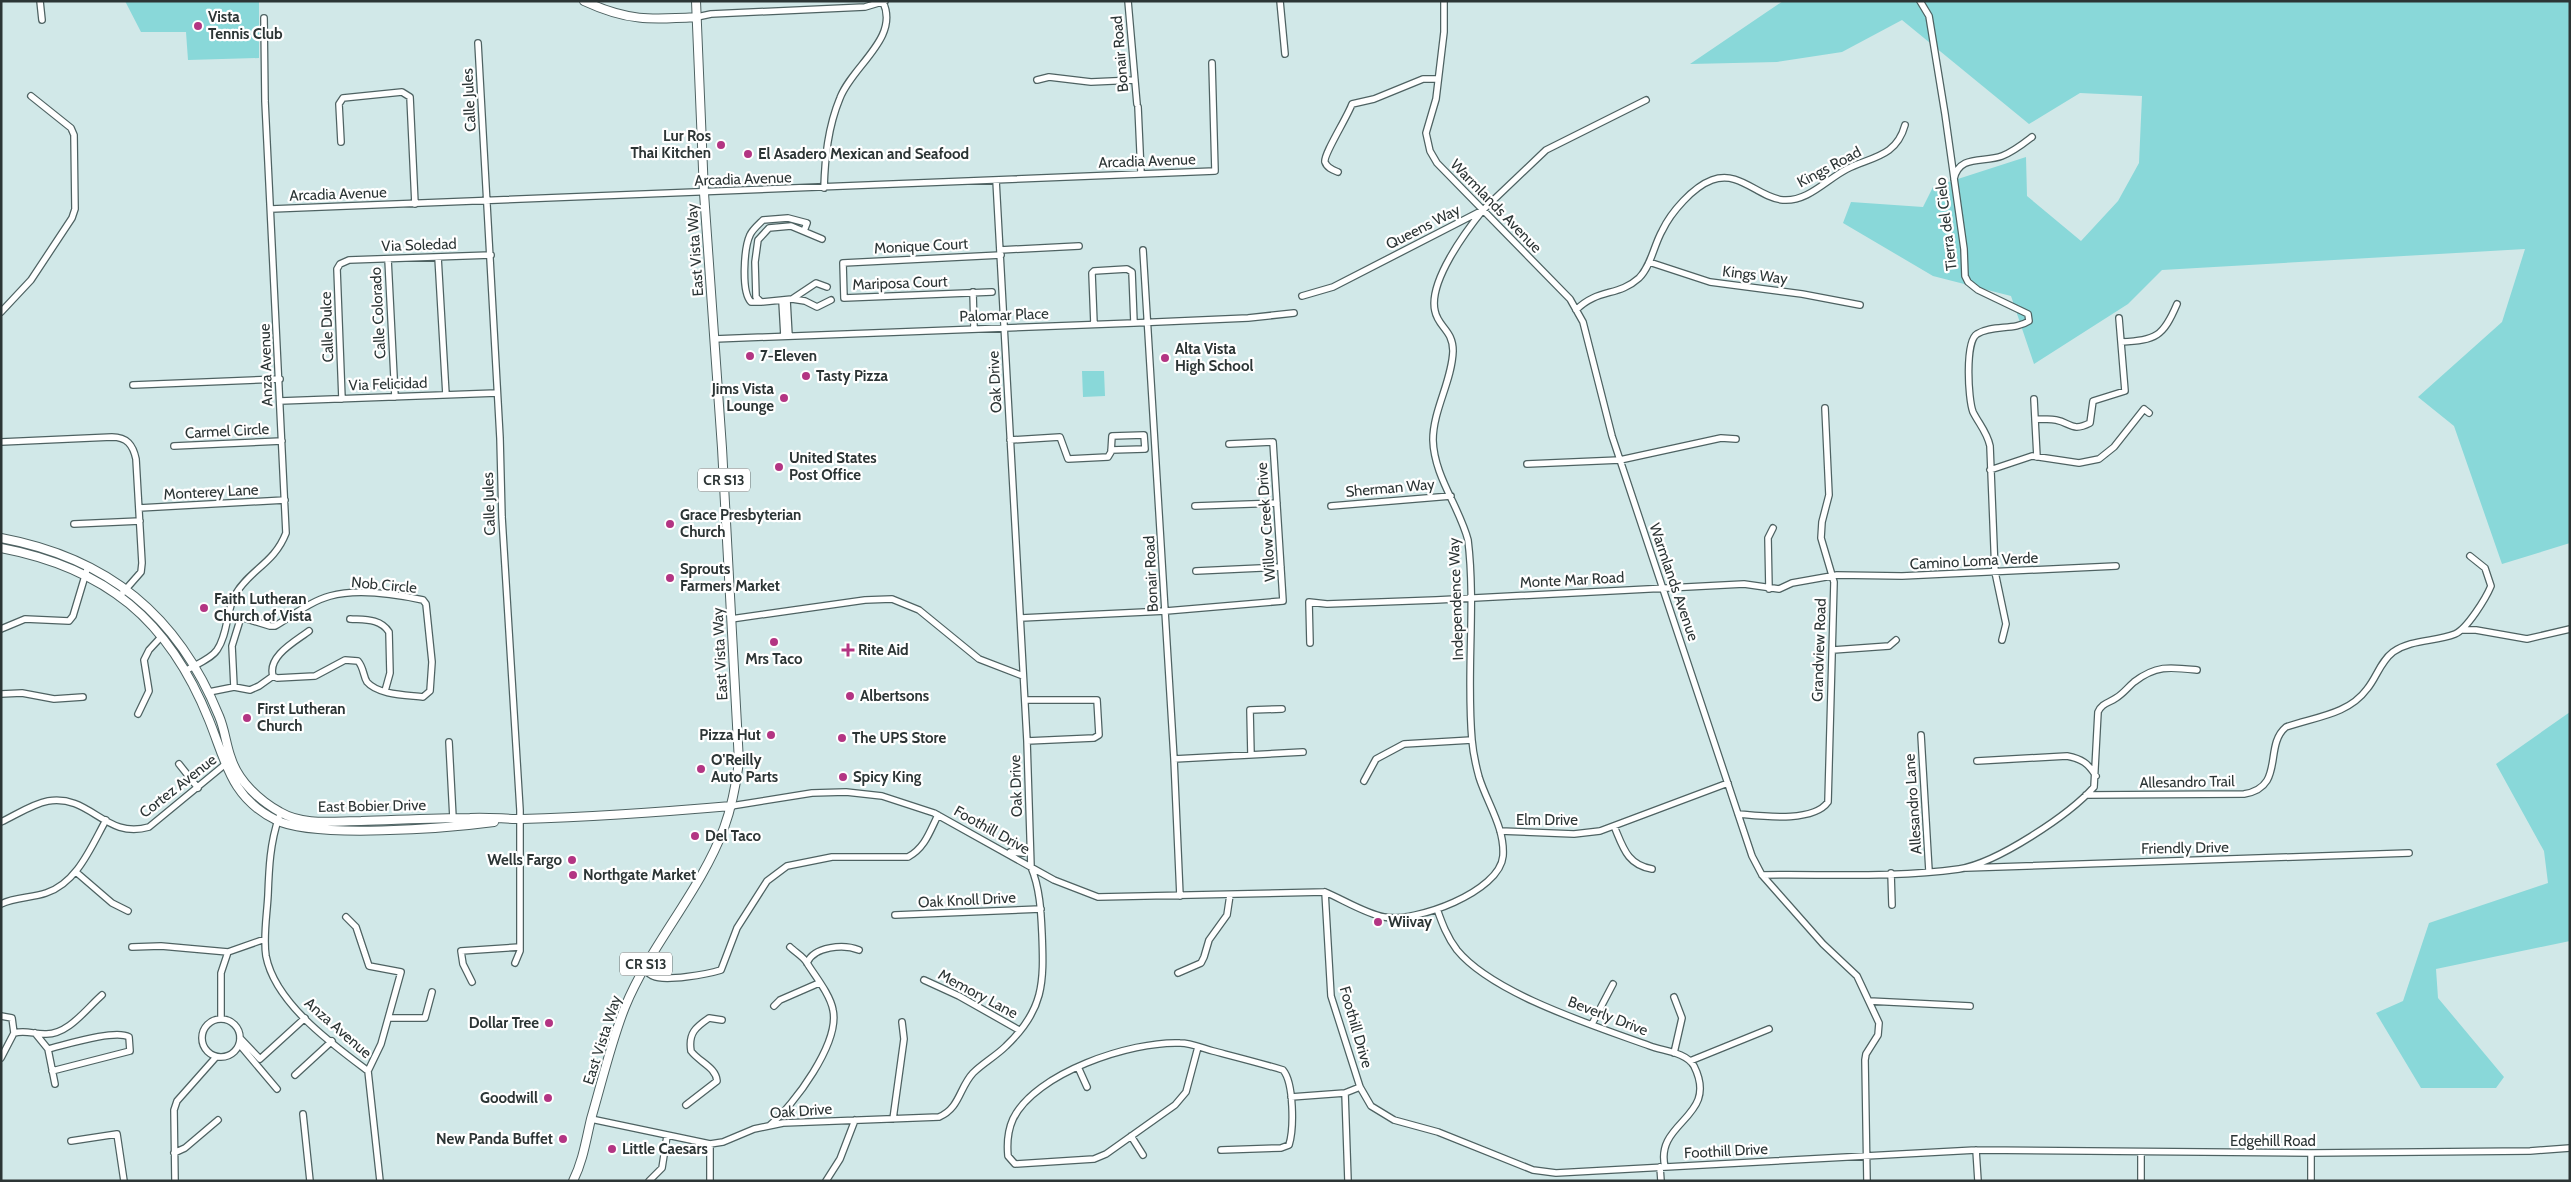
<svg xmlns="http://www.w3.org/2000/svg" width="2571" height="1182" font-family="Cabin,sans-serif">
	<rect width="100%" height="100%" fill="#d1e8e8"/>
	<path fill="#89d8d9" d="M125 1H259V58L188 60 186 32H141Z
		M1783 1H2570V543L2502 564 2454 426 2418 397 2502 322 2525 249 2162 270 2128 304 2034 364 2011 296 1933 276 1843 223 1851 202 1923 207 1933 187 2026 157 2027 196 2081 241 2118 201 2139 163 2142 96 2080 93 2029 124 1902 20 1842 52 1777 62 1690 64Z
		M1104 371 1105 396 1083 397 1082 371Z
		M2570 712V941L2436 969 2438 998 2504 1077 2496 1088H2421L2376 1013 2403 1001 2429 923 2548 883 2544 851 2496 764Z"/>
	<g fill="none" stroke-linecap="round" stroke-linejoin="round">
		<g stroke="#4e6262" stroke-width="8">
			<path id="minor" d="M40 1 42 20
				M1128 1 1137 104
				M1280 1 1285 54
				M1444 1V32L1436 99 1426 133 1430 151 1437 163 1570 299 1583 322 1612 436 1752 856 1762 875 1823 944 1857 976 1879 1023 1878 1035 1866 1054 1865 1060 1867 1181
				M1920 1 1929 16 1945 114 1964 249 1965 276 1968 282 1978 290 2028 314 2029 321C2014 331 1993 324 1977 334 1965 341 1968 399 1973 412 1979 424 1987 432 1990 446L1995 572 2006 624 2002 640
				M697 17 711 14 865 7 885 1
				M478 43 500 438 502 517 520 810V951L515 963
				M1037 80 1049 77 1091 82 1135 80
				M1138 107 1141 173
				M341 142 339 104 343 98 402 92 410 97 415 204
				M1338 172C1333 170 1327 168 1325 162 1323 155 1348 116 1352 104L1374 99 1423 79H1438
				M1954 179C1959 154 1984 163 2002 156 2013 152 2023 144 2032 137
				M824 188C825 157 828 127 840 98 852 66 900 38 883 2
				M271 209 1215 171 1212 63
				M804 231 807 223 788 218 763 220C759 224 752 230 750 235 744 248 741 292 751 302H761L756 297 755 262 758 240 769 228 791 226 822 239
				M1000 250 1079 246
				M1143 250 1174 759 1180 896
				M438 257 446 395
				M388 259 395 397
				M1649 262 1710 282 1802 294 1860 305
				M973 292 974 328
				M992 292 844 298 843 263 1001 255
				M1302 296 1333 287 1483 210 1546 150 1646 100
				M792 299 805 301 817 307 831 300
				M787 300 789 336
				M782 301 784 336
				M761 302 792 299 816 283 827 287
				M1576 310C1598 288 1618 297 1639 278 1651 266 1654 245 1662 231 1671 212 1693 187 1712 180 1740 170 1757 197 1783 200 1808 202 1827 179 1847 169 1860 162 1877 159 1889 150 1897 144 1902 136 1905 125
				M1 312 31 280 72 218 75 209 74 135 71 128 31 96
				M1094 324 1092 273 1094 271 1127 269 1132 272 1134 323
				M714 339 1134 323 1248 318 1294 313
				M2121 342C2156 340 2163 337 2177 304
				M133 385 280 379
				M342 399 337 269 340 264 349 260 491 255
				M2034 399 2035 419
				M280 401 497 393
				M1010 440 1060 437 1068 459 1108 457 1111 452 1112 436 1144 435 1145 449 1111 450
				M1 442 112 437C127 437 133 445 136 459L142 563 141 572 119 597
				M174 446 282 441
				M2037 457 2035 419C2042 419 2049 419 2056 420 2071 423 2072 432 2090 423L2093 401 2125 391 2119 318
				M1527 464 1620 460 1721 438 1736 439
				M1990 470 2032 456 2079 463 2099 459 2114 447 2144 409 2149 413
				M1195 506 1277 503
				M1331 506 1451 496
				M139 508 285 500
				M74 524 140 521
				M1196 571 1281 567
				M1769 589 1768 538 1773 528
				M227 613 270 626H275C292 616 311 601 330 596 358 588 395 594 423 600L426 604 432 662 430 691 423 697C407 695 378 695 367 682 363 676 364 668 358 661L345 660 315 676 277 678 273 676
				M1021 618 1166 611 1283 601 1273 442 1229 444
				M350 619C364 620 380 618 389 632L390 673 385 691
				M731 619 865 600 892 599 919 610 979 659 1023 676
				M1 629 25 619 69 621 73 616 88 566
				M2462 630H2476L2527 639 2570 629
				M1310 643 1309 602 1327 604 1436 600 1744 584 1779 589 1792 583 1837 575 1902 576 2116 566
				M1833 650 1889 646 1896 640
				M185 671C195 665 211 659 217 650 228 634 226 612 235 595 250 569 274 564 286 533L265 101 264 18
				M273 676C267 656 296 641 309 631
				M234 687 232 646 241 617
				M209 692 234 687 250 690 259 686 273 676
				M1 694 22 693 54 699 83 697
				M1025 700H1097L1099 735 1094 738 1027 741
				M138 714 149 691 144 660 149 650 161 637
				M1921 735 1929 871
				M449 742 453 818
				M1251 755 1250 710 1282 709
				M1174 759 1303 752
				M1977 761 2067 756C2082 759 2088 763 2096 776
				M179 764 198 788
				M1364 781 1376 759 1404 744 1472 740
				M2086 795 2244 794C2286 787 2263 746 2286 727 2314 717 2348 715 2367 689 2377 677 2380 662 2393 652 2412 639 2435 642 2455 634 2467 629 2486 598 2491 586L2485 568 2470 556
				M731 806 812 793 846 792 882 796 934 813 1054 880 1098 897 1325 892 1331 996 1360 1087 1371 1106 1394 1120 1438 1132 1533 1170 1556 1173 1976 1150 2311 1153 2530 1151 2570 1148
				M1738 814C1761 816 1813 823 1828 802L1834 582 1821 538 1822 522 1829 495 1825 408
				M279 817C270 843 269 868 268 895 267 915 263 937 266 956 275 1003 332 1044 368 1071L380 1181
				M1 822C16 815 32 804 48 801 91 794 105 840 149 827L228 762
				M1614 826C1623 847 1627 865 1652 869
				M1500 831 1574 834 1600 831 1728 783
				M1010 852 1024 853 1030 848
				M1966 868 2409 853
				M76 872 112 903 128 911
				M1891 873 1892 905
				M1762 875C1827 874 1895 878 1959 869 1997 863 2069 815 2094 787L2098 712C2102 703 2109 703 2116 698 2123 694 2128 687 2134 682 2156 665 2170 667 2197 670
				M1325 892C1342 899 1366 914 1384 917 1415 923 1500 892 1503 856 1505 828 1487 803 1479 777 1476 766 1473 752 1472 740 1466 674 1476 606 1468 540 1459 506 1434 476 1433 440 1433 410 1452 381 1453 351 1453 330 1438 327 1435 311 1428 282 1466 231 1483 210
				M1 904C15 897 32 898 46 893 77 883 91 847 106 820
				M1437 909C1442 923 1447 937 1457 950 1493 994 1595 1026 1650 1046 1663 1051 1686 1052 1694 1066 1720 1118 1654 1121 1665 1167
				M895 915 1041 909
				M346 917 356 927 369 966 401 972 381 1044 368 1071
				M132 947 161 946 228 952
				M807 963C814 946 844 944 859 950
				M643 969C646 971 650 975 653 976 665 982 708 974 721 970L737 928 767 881 787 866 832 857H908C925 848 930 831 938 815
				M1178 973 1201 963 1204 957 1209 940 1227 915 1230 895
				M924 980 959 996 1019 1030
				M472 982 463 964 461 951 520 947
				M1869 1001 1970 1006
				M774 1006 780 1000 819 983
				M1 1016 12 1018 14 1033
				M389 1018H425L432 992
				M202 1038a19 19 0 1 1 38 0a19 19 0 1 1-38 0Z
				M221 1019V973L228 952 265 939
				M1592 1024 1613 984
				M35 1033 48 1049 55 1084
				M240 1038 260 1059 305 1018
				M239 1044 277 1089
				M1198 1047 1186 1092 1175 1105 1106 1154 1094 1159 1015 1164 1008 1156C1007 1145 1008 1130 1013 1119 1035 1073 1131 1041 1180 1043 1191 1043 1202 1048 1213 1051 1236 1057 1260 1063 1283 1070 1294 1083 1294 1129 1289 1145L1281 1148 1221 1150
				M48 1049C65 1045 115 1029 129 1037L130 1051 52 1071
				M1674 1053 1682 1018 1674 997
				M1 1058 14 1033C26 1030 33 1034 45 1034 68 1035 86 1009 102 995
				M1690 1061 1769 1029
				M1078 1067 1087 1087
				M295 1075 332 1041
				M1345 1093 1348 1181
				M1291 1097 1345 1093 1360 1087
				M686 1105 717 1081C716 1067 699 1062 691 1051 688 1033 696 1027 709 1018L722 1020
				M303 1114 310 1181
				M591 1119 710 1144 723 1142 754 1129 783 1123 939 1117C960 1108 959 1088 973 1073 983 1063 996 1056 1006 1046 1044 1010 1044 983 1042 934 1041 912 1040 888 1031 867L1027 741 996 180
				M893 1119 904 1039 902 1022
				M770 1125C794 1105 840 1043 833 1010 830 994 815 976 807 963 804 957 795 952 790 947
				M1131 1136 1143 1155
				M71 1141 117 1134 124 1181
				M710 1144V1181
				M1976 1150 1978 1181
				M174 1153 185 1148 218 1120
				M2141 1153V1181
				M1660 1167 1661 1181
				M175 1181 174 1110 177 1101 216 1057
				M649 1181 662 1168 667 1136
				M826 1181 840 1159 855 1120
				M2311 1181V1153"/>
		</g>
		<g stroke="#4e6262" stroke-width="10">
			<path id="major" d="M584 1C627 21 650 20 697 17
				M1 538C108 558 178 615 219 716 225 730 226 745 231 758 238 781 260 801 280 812 304 826 334 821 361 821 397 820 434 818 470 818 487 817 505 819 522 819 592 817 662 812 731 806
				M1 548C106 568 169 620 209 720 226 762 231 798 276 820 313 839 449 828 494 822
				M573 1181C583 1161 586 1140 591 1119 601 1085 612 1039 625 1007 651 944 700 892 724 828 732 806 736 785 739 762L722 448 704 193 696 1"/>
		</g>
		<use href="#minor" stroke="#fff" stroke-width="5.5"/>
		<use href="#major" stroke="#fff" stroke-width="8"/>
	</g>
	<g fill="#b33583" stroke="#fff" stroke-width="2">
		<circle cx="198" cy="26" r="5"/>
		<circle cx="721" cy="145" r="5"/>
		<circle cx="748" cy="154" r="5"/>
		<circle cx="750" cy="356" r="5"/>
		<circle cx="1165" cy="358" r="5"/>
		<circle cx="806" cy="376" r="5"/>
		<circle cx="784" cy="398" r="5"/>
		<circle cx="779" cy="467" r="5"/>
		<circle cx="670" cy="524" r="5"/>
		<circle cx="670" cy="578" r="5"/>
		<circle cx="204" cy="608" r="5"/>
		<circle cx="774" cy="642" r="5"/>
		<path d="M845.5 642.5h5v5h5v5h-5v5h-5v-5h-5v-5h5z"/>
		<circle cx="850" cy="696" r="5"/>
		<circle cx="247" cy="718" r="5"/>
		<circle cx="771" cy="735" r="5"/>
		<circle cx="842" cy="738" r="5"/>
		<circle cx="701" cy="769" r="5"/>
		<circle cx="843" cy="777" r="5"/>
		<circle cx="695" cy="836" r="5"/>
		<circle cx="572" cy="860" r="5"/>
		<circle cx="573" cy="875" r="5"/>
		<circle cx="1378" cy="922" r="5"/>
		<circle cx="549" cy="1023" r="5"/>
		<circle cx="548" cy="1098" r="5"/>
		<circle cx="563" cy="1139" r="5"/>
		<circle cx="612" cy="1149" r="5"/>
	</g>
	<g text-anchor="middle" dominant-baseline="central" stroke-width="4.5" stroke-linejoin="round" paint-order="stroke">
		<g fill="#fff" stroke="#6b7272" stroke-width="1">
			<rect x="698" y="468.5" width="52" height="23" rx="4"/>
			<rect x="620" y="952.5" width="52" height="23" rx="4"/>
		</g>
		<g font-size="14" font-weight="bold" fill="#2c3535">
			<text x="724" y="480">CR S13</text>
			<text x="646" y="964">CR S13</text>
		</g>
		<g font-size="15" font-weight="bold" fill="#2c3535" stroke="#fff" text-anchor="start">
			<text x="208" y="17">Vista<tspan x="208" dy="17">Tennis Club</tspan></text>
			<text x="711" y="136" text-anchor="end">Lur Ros<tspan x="711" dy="17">Thai Kitchen</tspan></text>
			<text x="758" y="154">El Asadero Mexican and Seafood</text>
			<text x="1175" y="349">Alta Vista<tspan x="1175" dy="17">High School</tspan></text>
			<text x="760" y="356">7-Eleven</text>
			<text x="816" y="376">Tasty Pizza</text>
			<text x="774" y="389" text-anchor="end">Jims Vista<tspan x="774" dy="17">Lounge</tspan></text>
			<text x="789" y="458">United States<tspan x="789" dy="17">Post Office</tspan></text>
			<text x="680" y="515">Grace Presbyterian<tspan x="680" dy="17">Church</tspan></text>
			<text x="680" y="569">Sprouts<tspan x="680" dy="17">Farmers Market</tspan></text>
			<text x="214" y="599">Faith Lutheran<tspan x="214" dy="17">Church of Vista</tspan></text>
			<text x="858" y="650">Rite Aid</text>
			<text x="774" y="659" text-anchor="middle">Mrs Taco</text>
			<text x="860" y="696">Albertsons</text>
			<text x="257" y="709">First Lutheran<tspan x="257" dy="17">Church</tspan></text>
			<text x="761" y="735" text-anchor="end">Pizza Hut</text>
			<text x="852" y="738">The UPS Store</text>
			<text x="711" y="760">O'Reilly<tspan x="711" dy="17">Auto Parts</tspan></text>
			<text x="853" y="777">Spicy King</text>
			<text x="705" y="836">Del Taco</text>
			<text x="562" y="860" text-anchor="end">Wells Fargo</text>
			<text x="583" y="875">Northgate Market</text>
			<text x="1388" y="922">Wiivay</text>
			<text x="539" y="1023" text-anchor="end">Dollar Tree</text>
			<text x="538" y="1098" text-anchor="end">Goodwill</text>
			<text x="553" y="1139" text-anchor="end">New Panda Buffet</text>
			<text x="622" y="1149">Little Caesars</text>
		</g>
		<g font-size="15" fill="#2c3535" stroke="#fff">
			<text transform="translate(1120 54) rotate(-95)">Bonair Road</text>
			<text transform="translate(469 100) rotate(-93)">Calle Jules</text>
			<text transform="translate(1147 161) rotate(-2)">Arcadia Avenue</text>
			<text transform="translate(1829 167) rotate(-28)">Kings Road</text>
			<text transform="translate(743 179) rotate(-2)">Arcadia Avenue</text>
			<text transform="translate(338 194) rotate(-2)">Arcadia Avenue</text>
			<text transform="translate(1496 206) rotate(46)">Warmlands Avenue</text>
			<text transform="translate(1946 224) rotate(-97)">Tierra del Cielo</text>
			<text transform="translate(1423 227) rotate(-27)">Queens Way</text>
			<text transform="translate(419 245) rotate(-2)">Via Soledad</text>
			<text transform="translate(921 246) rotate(-3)">Monique Court</text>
			<text transform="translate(695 250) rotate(-94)">East Vista Way</text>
			<text transform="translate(1755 275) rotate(7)">Kings Way</text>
			<text transform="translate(900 283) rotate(-2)">Mariposa Court</text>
			<text transform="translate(378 313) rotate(-93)">Calle Colorado</text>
			<text transform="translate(1004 315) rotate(-2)">Palomar Place</text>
			<text transform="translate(327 327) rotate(-92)">Calle Dulce</text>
			<text transform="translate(266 365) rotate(-92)">Anza Avenue</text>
			<text transform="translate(995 382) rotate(-93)">Oak Drive</text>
			<text transform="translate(388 384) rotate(-2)">Via Felicidad</text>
			<text transform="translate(227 431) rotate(-3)">Carmel Circle</text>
			<text transform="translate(1390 488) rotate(-5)">Sherman Way</text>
			<text transform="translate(211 492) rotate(-3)">Monterey Lane</text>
			<text transform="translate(489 504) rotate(-92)">Calle Jules</text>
			<text transform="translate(1266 522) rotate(-94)">Willow Creek Drive</text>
			<text transform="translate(1974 561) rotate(-3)">Camino Loma Verde</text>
			<text transform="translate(1151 574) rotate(-93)">Bonair Road</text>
			<text transform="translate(1572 580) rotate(-3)">Monte Mar Road</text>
			<text transform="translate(1674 582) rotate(71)">Warmlands Avenue</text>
			<text transform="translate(384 585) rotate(5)">Nob Circle</text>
			<text transform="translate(1456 599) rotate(-92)">Independence Way</text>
			<text transform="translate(1819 650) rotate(-88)">Grandview Road</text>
			<text transform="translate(720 654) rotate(-93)">East Vista Way</text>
			<text transform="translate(2187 782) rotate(-1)">Allesandro Trail</text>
			<text transform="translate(178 786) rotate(-38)">Cortez Avenue</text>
			<text transform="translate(1016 786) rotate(-92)">Oak Drive</text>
			<text transform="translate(1913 804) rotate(-94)">Allesandro Lane</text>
			<text transform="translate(372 806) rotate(-1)">East Bobier Drive</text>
			<text x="1547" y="820">Elm Drive</text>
			<text transform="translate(992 830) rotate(29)">Foothill Drive</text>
			<text transform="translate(2185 848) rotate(-1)">Friendly Drive</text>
			<text transform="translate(967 900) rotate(-3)">Oak Knoll Drive</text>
			<text transform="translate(978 994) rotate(28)">Memory Lane</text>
			<text transform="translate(1608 1016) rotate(21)">Beverly Drive</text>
			<text transform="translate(1356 1027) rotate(74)">Foothill Drive</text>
			<text transform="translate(338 1028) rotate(41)">Anza Avenue</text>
			<text transform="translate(602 1040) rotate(-72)">East Vista Way</text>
			<text transform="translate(801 1111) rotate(-4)">Oak Drive</text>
			<text x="2273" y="1141">Edgehill Road</text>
			<text transform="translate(1726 1151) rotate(-3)">Foothill Drive</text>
		</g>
	</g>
	<rect width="2571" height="1182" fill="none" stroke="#2c3535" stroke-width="5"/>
</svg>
